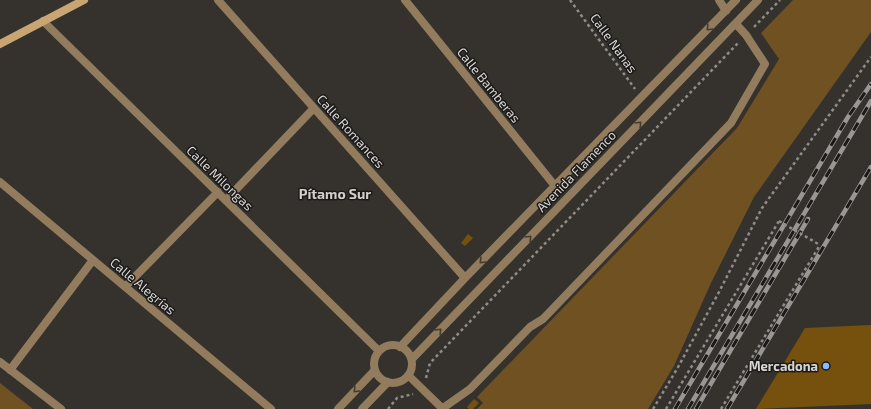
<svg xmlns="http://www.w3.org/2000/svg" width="871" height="409" font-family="'Exo 2',sans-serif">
	<rect width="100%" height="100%" fill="#35322e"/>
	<path fill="#6f5122" d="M793 0H871V32L754 197 711 283 674 366 648 409H477L483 403 477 397 737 128 779 59 761 33Z
		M0 383 33 409H34H0Z"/>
	<path fill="#76500d" d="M468 234 473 238 465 246 461 243Z
		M871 325V404L756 409 805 328Z
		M474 399 479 403 473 409H469L467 407Z"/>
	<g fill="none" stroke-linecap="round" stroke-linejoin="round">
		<path stroke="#8f8c89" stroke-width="2.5" stroke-dasharray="3 3" stroke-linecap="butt" d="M570 0 635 89
			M754 27 780 0
			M426 378 430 363 739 42
			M388 409 397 398 413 394
			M653 409 677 369 719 292 762 208 871 57
			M666 409 779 221
			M721 409 820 245"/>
		<path stroke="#927c5d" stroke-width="8" d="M218 0 465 278
			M405 0 555 186
			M719 0 726 11
			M43 21 379 351
			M0 182 271 409
			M226 200 314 108
			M125 287 218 192
			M374 364a19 19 0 1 1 38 0a19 19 0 1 1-38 0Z
			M400 347 465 278 736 0
			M412 359 758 0
			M0 362 61 409
			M10 370 93 260
			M409 376 443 409
			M443 408 470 389 530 327 543 319 731 123 765 64 746 35 736 24
			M338 409 375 370
			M362 409 388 382"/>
		<path stroke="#c8a573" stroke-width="8" d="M0 44 84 0"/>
		<g stroke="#999693" stroke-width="4.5">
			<path id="rail" d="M675 409 848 117 871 84
				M688 409 871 101
				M696 409 808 219
				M727 409 871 167"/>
		</g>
		<use href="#rail" stroke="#1b1a18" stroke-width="3" stroke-dasharray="9" stroke-linecap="butt"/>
		<path stroke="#8f8c89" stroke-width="2.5" stroke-dasharray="3 3" stroke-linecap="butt" d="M779 221 820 245"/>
	</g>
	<defs><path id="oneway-chevron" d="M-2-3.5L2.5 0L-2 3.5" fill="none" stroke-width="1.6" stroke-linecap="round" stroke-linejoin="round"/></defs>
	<g stroke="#453c30">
		<use href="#oneway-chevron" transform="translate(709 28) rotate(134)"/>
		<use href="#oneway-chevron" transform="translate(639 124) rotate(-46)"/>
		<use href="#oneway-chevron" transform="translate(529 238) rotate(-46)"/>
		<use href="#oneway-chevron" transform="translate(482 261) rotate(134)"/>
		<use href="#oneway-chevron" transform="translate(439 331) rotate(-46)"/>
		<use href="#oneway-chevron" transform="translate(356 390) rotate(134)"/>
	</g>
	<circle fill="#89bafc" stroke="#1b1a18" stroke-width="1.5" cx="826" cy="366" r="4"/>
	<g text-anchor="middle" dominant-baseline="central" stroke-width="3" stroke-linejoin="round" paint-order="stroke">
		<g font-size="13" fill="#d8d6d4" stroke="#1b1a18">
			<text transform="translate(614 43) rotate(54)">Calle Nanas</text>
			<text transform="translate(489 85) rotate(51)">Calle Bamberas</text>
			<text transform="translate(351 131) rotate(48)">Calle Romances</text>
			<text transform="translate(576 171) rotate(-46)">Avenida Flamenco</text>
			<text transform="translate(220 178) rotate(44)">Calle Milongas</text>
			<text transform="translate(143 286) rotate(40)">Calle Alegrías</text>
		</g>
		<g font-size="13" font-weight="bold" fill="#d8d6d4" stroke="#1b1a18" text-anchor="end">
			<text x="818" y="366">Mercadona</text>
		</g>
		<g font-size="14" font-weight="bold" fill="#d3cfca" stroke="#1b1a18">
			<text x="335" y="193">Pítamo Sur</text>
		</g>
	</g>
</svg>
